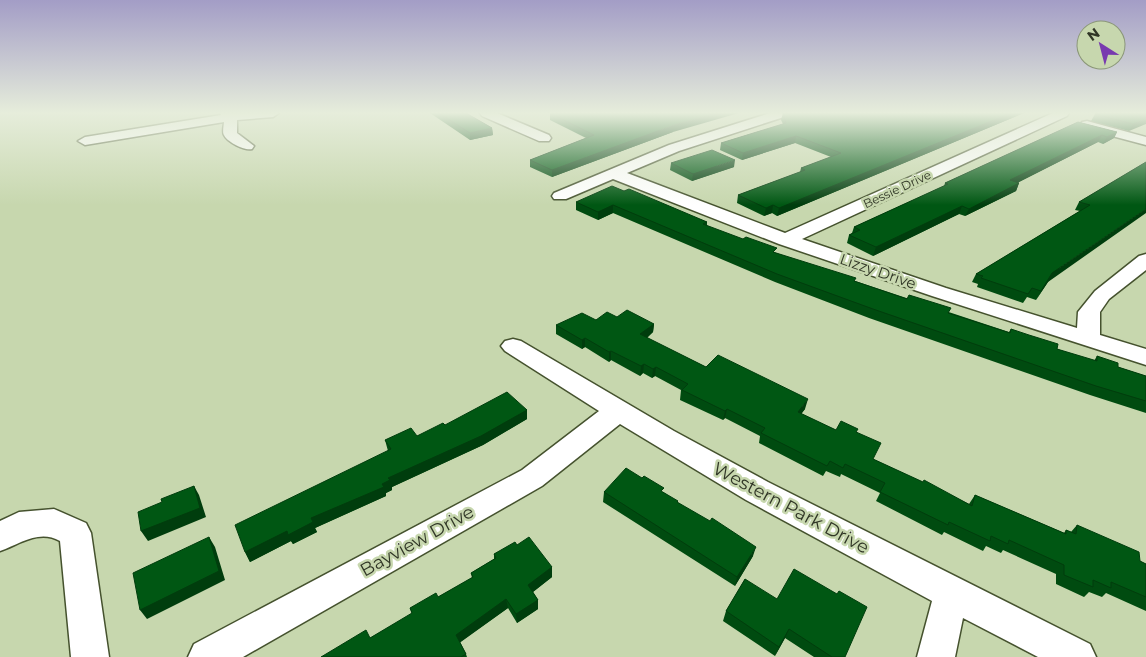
<svg xmlns="http://www.w3.org/2000/svg" width="1146" height="657" font-family="Montserrat,sans-serif">
	<rect width="100%" height="100%" fill="#c7d7ae"/>
	<g fill="none" stroke-linecap="round" stroke-linejoin="round">
		<g stroke="#45522e" stroke-width="3">
			<path id="minor" d="M220 113H279L273 117 237 120V133L254 146 252 149C245 151 227 142 224 135 222 132 224 125 224 122L85 145 78 141 85 137 221 115Z
				M480 113H497L549 135 551 138 549 141H539L482 116Z
				M770 113H789L787 116 679 151 627 173 785 233 1053 113H1069L1067 116 802 239 946 288 1077 328 1078 312 1095 291 1139 256 1146 254V270L1109 299 1100 312V335L1146 349V365L932 296 779 244 613 179 566 199H554L552 196 554 193 669 145Z
				M1087 121 1146 137V145L1082 128 1080 125 1082 122Z
				M513 339 521 341 674 431 768 482 1090 644 1096 657H1038L963 618 955 657H917L932 601 746 500 620 424 542 486 243 657H188L194 644 522 470 599 411 505 351 501 346 505 341Z
				M54 509 86 523 91 533 109 657H71L60 541C39 529 20 544 0 551V521L19 512Z"/>
		</g>
		<use href="#minor" fill="#fff" fill-rule="evenodd"/>
	</g>
	<path fill="#004b10" d="M430 113H466L492 128 493 135 470 140Z
		M550 113 673 132 552 177 530 167V160L586 138 550 120Z
		M783 113H1024L777 216 772 213 764 216 737 203 738 195 800 172 801 168 831 157 795 143 742 160 720 150 721 143 783 124 781 120Z
		M1146 113 1129 131 1091 121 1095 114Z
		M1078 122 1117 132 1114 138 1103 144 1098 142 1017 183H1019L1016 191 965 216 959 214 873 256 847 243 849 235 852 233 854 227 944 186 945 183Z
		M1146 162 1048 282 1036 300 1027 297 1023 303 977 287 978 284 972 282 976 274 1080 211 1075 210 1079 202Z
		M671 163 734 167 692 181 670 170Z
		M624 191 707 222V226L776 253 855 281 1009 332 1011 329 1057 349 1094 361 1097 356 1118 367 1146 376V413L1090 395 869 318 775 282 613 213 598 220 576 210V202Z
		M617 317 654 324 653 332 647 338 706 367 805 409 801 414 836 430 857 432 873 459 969 504 975 495 1064 533 1066 530 1071 532 1077 525 1140 561 1146 564V611L1106 593 1102 597 1089 592 1084 597 1056 584V574L1003 550 1001 553 986 546 983 551 944 532 942 535 876 501 880 493 841 474 840 477 826 471 823 476 759 443 760 436 725 418 723 420 680 400 681 390 655 376 652 378 643 373 640 376 611 360 609 362 585 347 582 349 556 334V325Z
		M527 410V419L483 445 392 487V490L386 493V496L315 528 317 532 293 544 291 541 250 562 245 552 388 451 385 440 417 436 445 425Z
		M604 492H663L753 556 735 586 603 502Z
		M517 545 552 567V577L533 592 538 600V609L517 623 508 608 460 642 466 654 467 657H321L370 638 412 614 410 608 438 597 472 578 471 573 494 559V554Z
		M745 579 845 657H814L785 638 775 656 723 621 726 611Z"/>
	<path fill="#003d0d" d="M717 113H739L673 132 552 177V170L674 125Z
		M1011 113H1024L777 216 779 208Z
		M1146 119V124L1129 131 1133 124Z
		M492 128 493 135 470 140V133Z
		M1117 132 1114 138 1103 144 1107 137Z
		M1102 135 1098 142 1007 188 1010 180Z
		M796 136 795 143 742 160 743 153Z
		M735 160 734 167 692 181 693 174Z
		M1019 183 1016 191 965 216 969 209Z
		M613 205V213L598 220V212Z
		M773 205 772 213 764 216 766 208Z
		M962 206 959 214 873 256 876 247Z
		M1146 209V213L1048 282 1036 300 1052 273Z
		M654 324 653 332 640 343V334Z
		M585 338V347L582 349V340Z
		M611 351V360L609 362V352Z
		M644 364 643 373 640 376 641 366Z
		M656 367 655 376 652 378 653 369Z
		M808 399 805 409 795 422 798 412Z
		M727 409 725 418 723 420 725 411Z
		M527 410V419L483 445 392 487V490L386 493V496L315 528 317 532 293 544 291 541 250 562 245 552 311 518 382 484 388 478Z
		M194 486 199 495 206 517 148 541 141 531Z
		M209 537 215 547 225 580 147 619 140 610Z
		M756 547 753 556 735 586 737 577Z
		M552 567V577L529 595 528 585Z
		M506 599 508 608 458 644 456 635Z
		M538 600V609L517 623 516 614Z
		M789 629 785 638 775 656 779 647Z"/>
	<path fill="#005713" stroke="#003d0d" d="M439 113H466L492 128 470 133Z
		M550 113H717L674 125 552 170 530 160 594 135Z
		M783 113H1011L779 208 773 205 766 208 738 195 805 170 801 168 841 153 796 136 743 153 721 143 786 123Z
		M1097 113H1146V119L1133 124 1095 114Z
		M1078 122 1117 132 1107 137 1102 135 1010 180 1019 183 969 209 962 206 876 247 849 235 860 230 854 227 948 184 945 183Z
		M712 150 735 160 693 174 671 163Z
		M1146 162V209L1052 273 1041 291 1032 288 1028 294 981 278 983 276 976 274 1090 205 1079 202Z
		M612 186 624 191 629 189 707 222 703 224 743 239 746 237 777 248 773 252 856 278 854 281 907 299 909 295 935 303 951 308 948 313 1010 333 1011 329 1029 335 1058 344 1057 349 1097 361V356L1118 363V367L1146 376V401L1096 386 873 309 777 274 613 205 598 212 576 202Z
		M627 310 654 324 640 334 706 367 718 355 808 399 798 412 836 430 841 421 858 429 856 432 881 443 873 459 923 482 924 480 972 506 975 495 1066 534V530L1076 534 1077 525 1139 552 1140 561 1146 564V597L1111 582V588L1093 580V587L1064 575V565L1009 540 1008 544 991 536 990 541 949 522 948 525 880 492 885 483 845 464 843 468 830 461 827 466 761 433 765 428 727 409 725 411 682 390 688 384 656 367 653 369 644 364 641 366 611 351 609 352 585 338 582 340 556 325 582 313 596 320 607 312 617 317Z
		M507 392 527 410 481 436 388 478 390 480 382 484 384 487 311 518 313 522 288 535 287 531 245 552 235 525 391 449 385 440 411 428 417 436 443 423 445 425Z
		M626 468 642 478 644 476 664 488 661 491 678 501 677 502 710 521 712 518 756 547 737 577 604 492Z
		M194 486 200 508 141 531 138 512 162 502 161 499Z
		M209 537 219 571 140 610 133 573Z
		M529 537 552 567 528 585 538 600 516 614 506 599 456 635 466 654 461 657H321L366 630 370 638 412 613 410 608 436 593 438 597 473 577 471 573 496 558 494 554 515 542 517 545Z
		M794 569 837 594 839 591 867 607 845 657H832L789 629 779 647 726 611 745 579 777 599Z"/>
	<linearGradient id="sky" x2="0" y2="1"><stop stop-color="#a39dc6"/><stop offset="0.55" stop-color="#e6eddb"/><stop offset="1" stop-color="#e6eddb" stop-opacity="0"/></linearGradient>
	<rect width="1146" height="205" fill="url(#sky)"/>
	<g text-anchor="middle" dominant-baseline="central" stroke-width="5" stroke-linejoin="round" paint-order="stroke">
		<g font-size="12" fill="#303626" stroke="#c7d7ae">
			<text transform="translate(897 189) rotate(-25)">Bessie Drive</text>
		</g>
		<g font-size="15" fill="#303626" stroke="#c7d7ae">
			<text transform="translate(878 271) rotate(19)">Lizzy Drive</text>
		</g>
		<g font-size="18" fill="#303626" stroke="#c7d7ae">
			<text transform="translate(791 508) rotate(28)">Western Park Drive</text>
			<text transform="translate(417 541) rotate(-29)">Bayview Drive</text>
		</g>
	</g>
	<g transform="translate(1101 45) rotate(324)"><circle r="24" fill="#c7d7ae" stroke="#8b9778"/>
	<path d="M0-4L9 19L0 12L-9 19Z" fill="#783aaf"/>
	<text y="-8" font-size="14" font-weight="bold" text-anchor="middle" fill="#303626">N</text>
	</g>
</svg>
